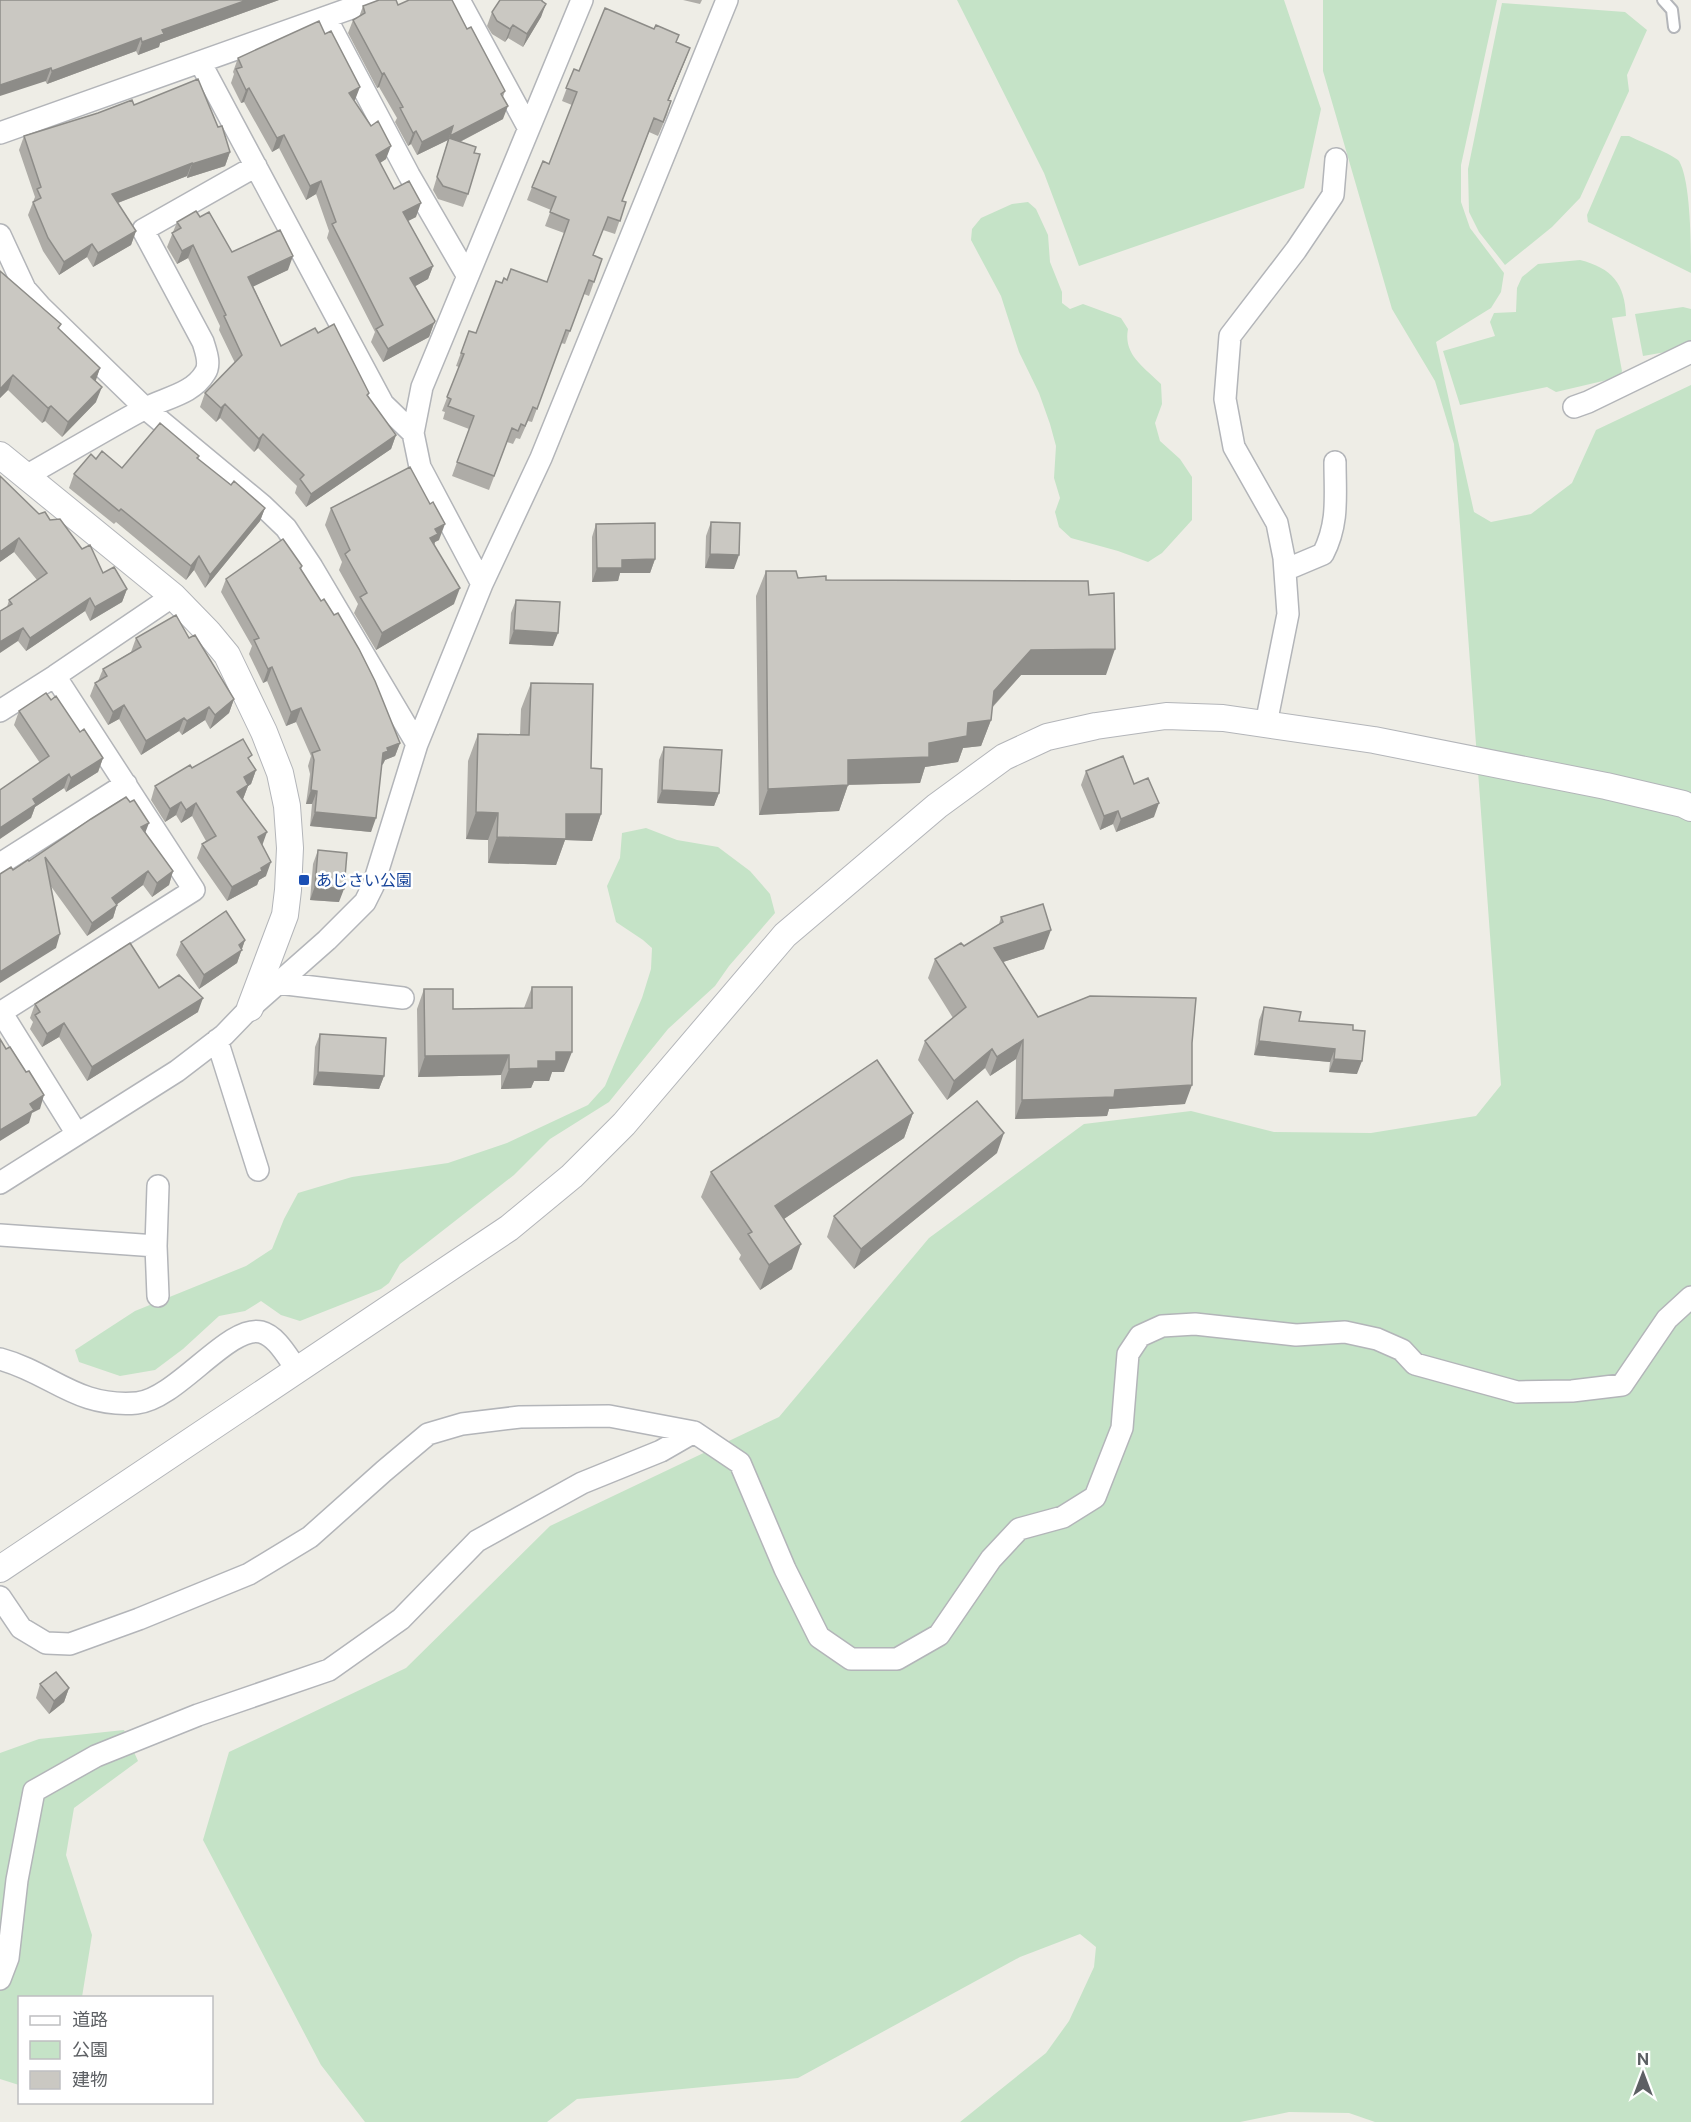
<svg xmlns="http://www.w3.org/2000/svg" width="1691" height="2122" font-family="'Public Sans','Noto Sans JP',sans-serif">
	<rect width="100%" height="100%" fill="#eeede6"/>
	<path fill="#c5e3c7" d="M957 0H1284L1321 109 1304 188 1079 266 1044 173Z
		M1323 0H1497L1461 165V202L1470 228 1504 273 1501 292 1491 308 1436 342 1474 512 1491 522 1531 514 1572 483 1596 430 1691 385V2122H1375L1349 2113 1289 2112 1240 2122H960L1046 2053 1069 2021 1094 1967 1096 1947 1080 1934 1020 1957 798 2078 577 2099 547 2122H365L321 2065 203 1840 229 1752 406 1668 550 1526 779 1417 929 1238 1084 1124 1191 1111 1274 1132 1371 1133 1476 1116 1501 1085 1454 444 1435 381 1392 309 1323 71Z
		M1502 3 1625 12 1647 30 1627 75 1629 91 1580 198 1552 227 1505 265 1479 232 1469 212 1468 169Z
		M1621 136H1629C1639 141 1674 155 1679 161 1691 181 1691 247 1691 273L1588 222 1587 215Z
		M1028 202 1036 209 1048 235 1050 262 1062 292V303L1070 309 1083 304 1121 318 1128 329C1123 355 1144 367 1161 384L1162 404 1155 423 1160 441 1180 459 1192 477V520L1162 553 1148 562 1118 551 1071 538 1059 527 1055 512 1060 498 1054 478 1056 446 1050 424 1039 393 1019 352 1001 296 971 240 972 229 981 218 1012 204Z
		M1580 260C1612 268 1625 284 1626 316L1612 318 1622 371 1620 377 1556 392 1547 387 1460 405 1443 351 1495 336 1490 322 1494 313 1516 312 1517 288 1522 277 1538 264Z
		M1683 307 1691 309V343L1683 349 1643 356 1635 314Z
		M646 828 677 840 718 847 750 871 770 894 775 913 729 966 715 986 668 1029 609 1102 550 1139 514 1175 400 1264 389 1283 381 1289 300 1321 281 1315 261 1301 245 1311 219 1316 183 1349 155 1370 120 1376 79 1362 75 1350 135 1311 246 1266 272 1249 284 1219 298 1193 352 1177 448 1163 507 1143 588 1105 605 1086 642 998 651 969 652 948 643 940 616 922 607 886 620 858 622 833Z
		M124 1730 138 1761 74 1808 66 1855 92 1935 82 1997 20 1998 19 2085 0 2079V1753L39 1739Z"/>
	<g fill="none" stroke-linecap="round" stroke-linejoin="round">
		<g stroke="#b3b5b9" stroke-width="14">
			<path id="service" d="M1663 0 1672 10 1674 27"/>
		</g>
		<g stroke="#b3b5b9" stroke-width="24">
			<path id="minor" d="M459 0 528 127
				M326 18 409 175 467 275
				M200 62 383 404 413 433
				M0 133 374 0
				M0 235 25 289 40 306 145 408 262 505 286 528 312 567 417 744
				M1574 407 1588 402 1691 352
				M26 476C65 454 103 431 142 410 163 398 192 395 205 373 211 364 206 352 203 342L143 230 256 166
				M1285 570 1323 554C1339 523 1335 496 1335 462
				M482 584 420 467 413 433 422 387 582 0
				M0 711 55 676 173 596
				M1266 724 1288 614 1284 558 1277 523 1234 447 1225 399 1230 336 1296 250 1333 195 1336 159
				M0 864 126 784
				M278 983 403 998
				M1 1012 77 1134
				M0 1013 194 890 55 676
				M217 1040 258 1170
				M0 1183 177 1071 224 1035 250 1008 327 940 365 902 373 886 417 744 482 584 541 458 727 0
				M0 1235 156 1246 158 1296
				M156 1246 158 1186
				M0 1359C52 1373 76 1408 137 1403 177 1399 229 1324 261 1332 277 1336 288 1358 298 1371
				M0 1597 21 1628 46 1643 70 1644 139 1619 249 1574 310 1537 384 1471 428 1434 462 1424 520 1417 609 1416 694 1432 740 1463 785 1569 819 1637 851 1659H897L939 1635 991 1559 1019 1529 1063 1517 1095 1497 1122 1428 1128 1354 1140 1336 1162 1326 1195 1324 1296 1335 1345 1332 1377 1339 1402 1350 1415 1364 1517 1392 1572 1391 1622 1385 1667 1319 1691 1297
				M0 1979 8 1958 17 1880 34 1791 96 1756 198 1715 329 1670 401 1619 477 1541 582 1483 661 1451 694 1432"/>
		</g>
		<g stroke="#b3b5b9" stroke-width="28">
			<path id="tertiary" d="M0 455 173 596 208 632 227 655 264 732 280 773 287 806 290 848 288 890 285 915 250 1008
				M0 1569 509 1228 572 1176 624 1124 785 935 937 806 1004 757 1047 737 1096 726 1166 716 1223 718 1374 740 1606 786 1683 804 1691 808"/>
		</g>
		<use href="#service" stroke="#fff" stroke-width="10"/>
		<use href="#minor" stroke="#fff" stroke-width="21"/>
		<use href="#tertiary" stroke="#fff" stroke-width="26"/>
	</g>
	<path fill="#aeaca7" d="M0 0H279L160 43 159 47 138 55 136 51 47 84Z
		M683 0H702L700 4Z
		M544 3 541 17 523 47 508 38 505 42 492 34 487 26 492 12Z
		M398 5 467 29 505 91 503 97V119L460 142 474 153 468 194 463 207 438 199 433 190 448 140 417 155 411 144 408 146 395 122 397 118 379 87 377 88 348 33 353 20 359 17 363 6Z
		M677 42 690 48 669 100 671 101 667 115 658 136 649 132 622 201 626 202 615 234 603 230 593 255 602 259 589 296 584 294 565 344 561 343 532 422 528 421 520 439 516 438 513 444 507 442 489 490 452 476 469 429 443 419 445 412 442 411 459 367 456 366 469 331 476 333 502 283 507 280 547 282 564 233 545 226 551 210 527 200 532 187 549 164 572 105 562 101 574 69 579 71Z
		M238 58 355 100 354 101 386 159 380 163 394 189 416 217 408 221 433 266 428 279 415 286 435 321 429 337 383 362 371 342 375 332 327 238 329 231 316 194 306 200 279 148 272 152 244 102 241 103 231 83 234 74 233 72Z
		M134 105 218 127 230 152 225 166 187 178V176L118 203 136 231 131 245 93 267 87 257 59 275 43 251 28 215 35 197 19 150 24 136Z
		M200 217 232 252 288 270 253 286 281 346 318 333 369 393 368 396 396 435 391 449 306 507 295 493 297 486 258 448 254 452 220 418 216 422 200 407 205 393 235 363 219 330 220 326 188 258 177 264 167 247 177 222Z
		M0 271 59 330 100 368 95 381 96 402 62 437 45 421 42 423 8 390 0 398Z
		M199 456 198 459 231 485 265 508 260 521 205 588 194 570 186 580 116 522 114 524 69 488 74 474 96 459 122 468Z
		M331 508 439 540 435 542 434 545 454 604 376 650 354 613 358 604 339 570 342 562 325 525Z
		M39 514 50 520 82 549 103 573 127 589 122 602 90 621 85 611 26 651 18 641 7 607 9 600 37 580 14 552 0 562Z
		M711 522 734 569 705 568 706 536Z
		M596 524 655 559 650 573H620L618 581 592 582V537Z
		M302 566 301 570 400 743 395 756 385 760 383 764 382 765 371 832 310 826 312 804H306L310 774 308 766 311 756 296 722 286 726 267 681 263 683 249 654 252 646 221 592 226 579Z
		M766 571 798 578 1089 595 1106 675H1021L992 708 991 720 981 746 963 748 958 762 925 767 920 783 848 785 839 811 759 815 756 596Z
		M516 600 553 646 509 644 511 613Z
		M136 638H189L234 699 229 713 210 729 205 720 182 735 179 731 141 755 119 719 108 725 90 696 95 683 98 681 103 669 131 652Z
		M531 683 591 768 601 814 592 841 565 840 556 865 488 863V840L466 839 468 761 478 734 520 735 521 709Z
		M51 700 80 732 103 758 98 772 66 792 64 788 35 807 31 818 40 763 14 725 19 711Z
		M664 747 719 793 714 806 657 803 659 760Z
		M250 761 256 770 251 784 248 786 243 799 262 845 266 876 259 880 257 885 227 901 197 858 202 844 206 841 192 816 181 823 176 815 165 822 151 800 155 786 192 768Z
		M1086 771 1134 784 1154 817 1116 832 1113 824 1100 830 1081 785Z
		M145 832 173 871 169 885 152 897 143 885 117 904 113 918 87 936 50 885 56 948 13 870 29 861Z
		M318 850 339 902 310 900 313 864Z
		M1001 917 1044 949 1003 962 1038 1017 1185 1104 1109 1109 1107 1116 1015 1119 1016 1059 990 1076 985 1068 947 1100 918 1060 925 1041 953 1018 928 978 935 959 964 946 999 924Z
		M245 940 237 963 199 989 176 955 181 942Z
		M532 987 564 1072H552L549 1081H534L531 1088 501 1089V1075L418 1077 417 1009 424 989 453 1009 524 1008Z
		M159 988 198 1012 87 1081 59 1037 42 1047 30 1029 33 1022 30 1018 35 1004Z
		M1264 1007 1299 1021 1353 1030 1357 1074 1329 1072 1330 1062 1254 1055 1259 1020Z
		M320 1034 384 1076 379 1089 313 1085 315 1047Z
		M913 1113 904 1138 784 1219 792 1269 760 1290 739 1259 741 1255 701 1197 711 1172Z
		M997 1153 854 1269 827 1237 834 1216Z
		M40 1684 69 1688 64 1702 49 1714 36 1698Z"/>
	<path fill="#8d8c88" d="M247 0H279L160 43 159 47 138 55 142 42 162 30Z
		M546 4 541 17 523 47 527 34Z
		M513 25 508 38 505 42 510 29Z
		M141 38 136 51 47 84 52 71Z
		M690 48 685 61 663 113 668 100Z
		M51 68 46 81 0 96V85Z
		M384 73 379 87 377 88 382 74Z
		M360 87 355 100 344 106 349 93Z
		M249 88 244 102 241 103 246 90Z
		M508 106 503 119 446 149 449 138 445 150 450 136Z
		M453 126 448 140 417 155 422 142Z
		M416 131 411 144 408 146 413 133Z
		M284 135 279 148 272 152 277 138Z
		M391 146 386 159 371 169 376 155Z
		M230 152 225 166 187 178 192 164Z
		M192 163 187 176 107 207 112 194Z
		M321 181 316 194 306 200 310 186Z
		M421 203 416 217 398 226 403 212Z
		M136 231 131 245 93 267 98 253Z
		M92 244 87 257 59 275 64 262Z
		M193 245 188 258 177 264 182 251Z
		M293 256 288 270 244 291 248 277Z
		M433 266 428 279 405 292 410 278Z
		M434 323 429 337 383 362 388 349Z
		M100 368 95 383 91 377Z
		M13 375 8 390 0 398V389Z
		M102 387 96 402 62 437 68 422Z
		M225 404 220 418 216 422 221 408Z
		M51 406 45 421 42 423 48 408Z
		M263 434 258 448 254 452 259 439Z
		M396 435 391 449 306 507 311 494Z
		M265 508 260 521 205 588 210 575Z
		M445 524 439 540 435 542 432 550 430 538 435 529Z
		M19 538 14 552 0 562V552Z
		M710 554 739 555 734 569 705 568Z
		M199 556 194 570 186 580 191 566Z
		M655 559 650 573H620L618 581 592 582 597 568 622 560Z
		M460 588 454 604 376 650 382 633Z
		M127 589 122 602 90 621 95 607Z
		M90 598 85 611 26 651 30 638Z
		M23 628 18 641 0 653V642Z
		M514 630 558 633 553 646 509 644Z
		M1115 649 1106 675H1021L984 716 994 691 1031 650Z
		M272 667 267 681 263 683 268 669Z
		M234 699 229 713 210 729 215 715Z
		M124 705 119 719 108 725 113 712Z
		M209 707 205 720 182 735 187 721Z
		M301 708 296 722 286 726 291 712Z
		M184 718 179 731 141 755 146 741Z
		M991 720 981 746 963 748 958 762 925 767 920 783 839 785 848 760 929 743 968 723Z
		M400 743 395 756 385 760 383 764 378 767 383 753 387 748Z
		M103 758 98 772 66 792 71 778Z
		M256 770 251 784 248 786 243 799 232 805 244 777Z
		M69 774 64 788 35 807 31 818 0 839V828L33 799Z
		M848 785 839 811 759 815 768 789Z
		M311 790 317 791 312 804H306Z
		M662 790 719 793 714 806 657 803Z
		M181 802 176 815 165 822 170 809Z
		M196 803 192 816 181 823 186 810Z
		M1159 803 1154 817 1116 832 1121 819Z
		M1118 811 1113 824 1100 830 1104 816Z
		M315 812 376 818 371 832 310 826Z
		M476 812 498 813 488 840 466 839Z
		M566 814H601L592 841 565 840 556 865 488 863 497 837Z
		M149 823 144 836 141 827Z
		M267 832 262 846 258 837Z
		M271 862 266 876 259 880 257 885 227 901 232 887Z
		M148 871 143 885 108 911 112 898Z
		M173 871 169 885 152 897 157 883Z
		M315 886 344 889 339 902 310 900Z
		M117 905 113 918 87 936 92 923Z
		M1051 930 1044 949 987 967 994 948Z
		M60 934 56 948 0 983V972Z
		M245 940 237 963 199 989 204 975Z
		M203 998 198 1012 87 1081 92 1067Z
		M64 1023 59 1037 42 1047 47 1034Z
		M1023 1040 1016 1059 990 1076 997 1057Z
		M1259 1041 1335 1049 1330 1062 1254 1055Z
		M992 1049 985 1068 947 1100 954 1081Z
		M556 1052H572L564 1072H552L549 1081H534L531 1088 501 1089 509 1069 538 1061Z
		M509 1055 501 1075 418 1077 425 1056Z
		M1334 1059 1362 1061 1357 1074 1329 1072Z
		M318 1072 384 1076 379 1089 313 1085Z
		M1192 1085 1185 1104 1109 1109 1107 1116 1015 1119 1022 1100 1115 1090Z
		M44 1095 40 1109 32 1113 29 1123 0 1141V1130L30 1104Z
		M913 1113 904 1138 766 1231 775 1206Z
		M1004 1133 997 1153 854 1269 861 1249Z
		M801 1244 792 1269 760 1290 769 1265Z
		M69 1688 64 1702 49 1714 54 1701Z"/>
	<path fill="#cac8c2" stroke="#8d8c88" stroke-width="1.5" d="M0 0H247L162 30 164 34 142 42 141 38 52 71 51 68 0 85Z
		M379 0H396L398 5 409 0H452L467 29 471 27 505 91 501 94 508 106 450 136 453 126 422 142 416 131 413 133 400 108 403 107 384 73 382 74 353 20 365 13 363 6Z
		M500 0H542V1L546 4 527 34 513 25 510 29 497 21 492 12Z
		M605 8 654 29 656 25 679 35 676 42 690 48 668 100 671 101 663 122 654 118 622 201 626 202 620 221 608 217 593 255 602 259 594 282 589 280 570 331 566 330 537 409 533 407 525 426 521 424 518 431 512 428 494 476 457 462 474 416 448 406 451 399 447 397 464 354 461 353 469 331 476 333 496 281 502 283 504 278 507 280 511 269 547 282 569 220 550 212 556 197 532 187 543 161 549 164 577 92 566 88 574 69 579 71Z
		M319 21 325 34 331 31 360 87 349 93 371 126 378 121 391 146 376 155 394 189 409 181 421 203 403 212 433 266 410 278 435 321 434 323 388 349 376 329 383 325 332 224 336 222 321 181 310 186 284 135 277 138 249 88 246 90 236 69 242 67 238 58Z
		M198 79 218 127 222 126 230 152 192 164V163L112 194 136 231 98 253 92 244 64 262 48 238 33 202 41 198 37 189 41 187 24 136 98 113 132 100 134 105Z
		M449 138 476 147 474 153 480 154 468 194 443 186 437 177Z
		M196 211 200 217 209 212 232 252 280 230 293 256 248 277 281 346 315 328 318 333 334 324 369 393 367 395 396 435 311 494 300 479 304 475 263 434 259 439 225 404 221 408 205 393 242 355 224 316 226 315 193 245 182 251 172 233 181 228 177 222Z
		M0 271 61 324 58 328 100 368 91 377 102 387 68 422 51 406 48 408 13 375 0 389Z
		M160 423 199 456 197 458 231 485 234 481 265 508 210 575 199 556 191 566 121 509 119 511 74 474 91 454 96 459 102 451 122 468Z
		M410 467 430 504 433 502 445 524 435 529 438 534 430 538 460 588 382 633 360 597 367 593 345 554 350 550 331 508Z
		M0 476 39 514 45 512 50 520 60 519 82 549 90 545 103 573 114 567 127 589 95 607 90 598 30 638 23 628 0 642V611L12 604 9 600 47 573 19 538 0 552Z
		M711 522 740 523 739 555 710 554Z
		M655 523V559L622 560V568H597L596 524Z
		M283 539 302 566 300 568 321 601 324 599 334 615 338 613 359 649 375 681 400 743 387 748 388 751 383 753 376 818 315 812 317 791 311 790 314 760 312 753 320 750 301 708 291 712 272 667 268 669 254 640 259 638 226 579Z
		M766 571H796L798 578 826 576V580L1088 581 1089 595 1114 593 1115 649 1031 650 994 691 991 720 968 723 967 736 929 743V757L848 760V785L768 789Z
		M516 600 560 602 558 633 514 630Z
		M176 615 189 638 195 635 234 699 215 715 209 707 187 721 184 718 146 741 124 705 113 712 95 683 107 676 103 669 141 647 136 638Z
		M531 683 593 684 591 768 602 769 601 814H566V839L497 837 498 813 476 812 478 734 529 735Z
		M46 693 51 700 56 696 80 732 84 729 103 758 71 778 69 774 33 799 36 804 0 828V790L49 756 19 711Z
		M243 739 252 755 248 758 256 770 244 777 248 785 237 792 267 832 258 837 271 862 261 868 262 871 232 887 202 844 216 836 196 803 186 810 181 802 170 809 155 786 190 765 192 768Z
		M664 747 722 750 719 793 662 790Z
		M1123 756 1134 784 1148 778 1159 803 1121 819 1118 811 1104 816 1086 771Z
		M126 797 130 802 134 800 149 823 141 827 173 871 157 883 148 871 112 898 117 905 92 923 45 857 60 934 0 972V874L11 867 13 870 28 860 29 861 91 819Z
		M318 850 347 853 344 889 315 886Z
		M1043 904 1051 930 994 948 1038 1017 1090 996 1196 998 1192 1043V1085L1115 1090 1114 1097 1022 1100 1023 1040 997 1057 992 1049 954 1081 925 1041 966 1007 935 959 961 943 964 946 1003 922 1001 917Z
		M226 911 245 940 239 945 242 950 204 975 181 942Z
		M130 943 159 988 179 975 203 998 92 1067 64 1023 47 1034 35 1015 40 1012 35 1004Z
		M532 987H572V1052H556V1061H538V1068L509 1069V1055L425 1056 424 989H453V1009L532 1008Z
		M1264 1007 1301 1012 1299 1021 1353 1025V1030L1365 1031 1362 1061 1334 1059 1335 1049 1259 1041Z
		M320 1034 386 1038 384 1076 318 1072Z
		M0 1039 6 1049 10 1047 26 1072 29 1071 44 1095 30 1104 34 1110 0 1130Z
		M877 1060 913 1113 775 1206 801 1244 769 1265 748 1234 752 1232 711 1172Z
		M977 1101 1004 1133 861 1249 834 1216Z
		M56 1672 69 1688 54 1701 40 1684Z"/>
	<rect fill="#1a4fb4" stroke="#fff" stroke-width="2" x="298" y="874" width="12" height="12" rx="3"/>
	<g text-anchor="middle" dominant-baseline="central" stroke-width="5" stroke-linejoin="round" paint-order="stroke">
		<g font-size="16" fill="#164399" stroke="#fff" text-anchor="start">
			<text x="316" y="880">あじさい公園</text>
		</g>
	</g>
	<rect x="18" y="1996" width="195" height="108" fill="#ffffff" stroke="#bebfc1" stroke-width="1.5"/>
	<rect x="30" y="2016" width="30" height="9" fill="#ffffff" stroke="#bebfc1" stroke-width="1.5"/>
	<text x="72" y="2026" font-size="18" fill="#5d6064">道路</text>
	<rect x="30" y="2041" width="30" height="18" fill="#c5e3c7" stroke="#bebfc1" stroke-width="1.5"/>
	<text x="72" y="2056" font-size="18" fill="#5d6064">公園</text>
	<rect x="30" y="2071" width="30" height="18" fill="#cac8c2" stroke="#bebfc1" stroke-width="1.5"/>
	<text x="72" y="2086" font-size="18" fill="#5d6064">建物</text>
	<g transform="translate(1643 2074)" stroke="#ffffff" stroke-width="4.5" paint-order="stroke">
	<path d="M0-4.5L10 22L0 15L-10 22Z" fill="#5d6064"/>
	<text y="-9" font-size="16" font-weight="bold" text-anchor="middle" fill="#5d6064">N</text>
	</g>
</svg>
